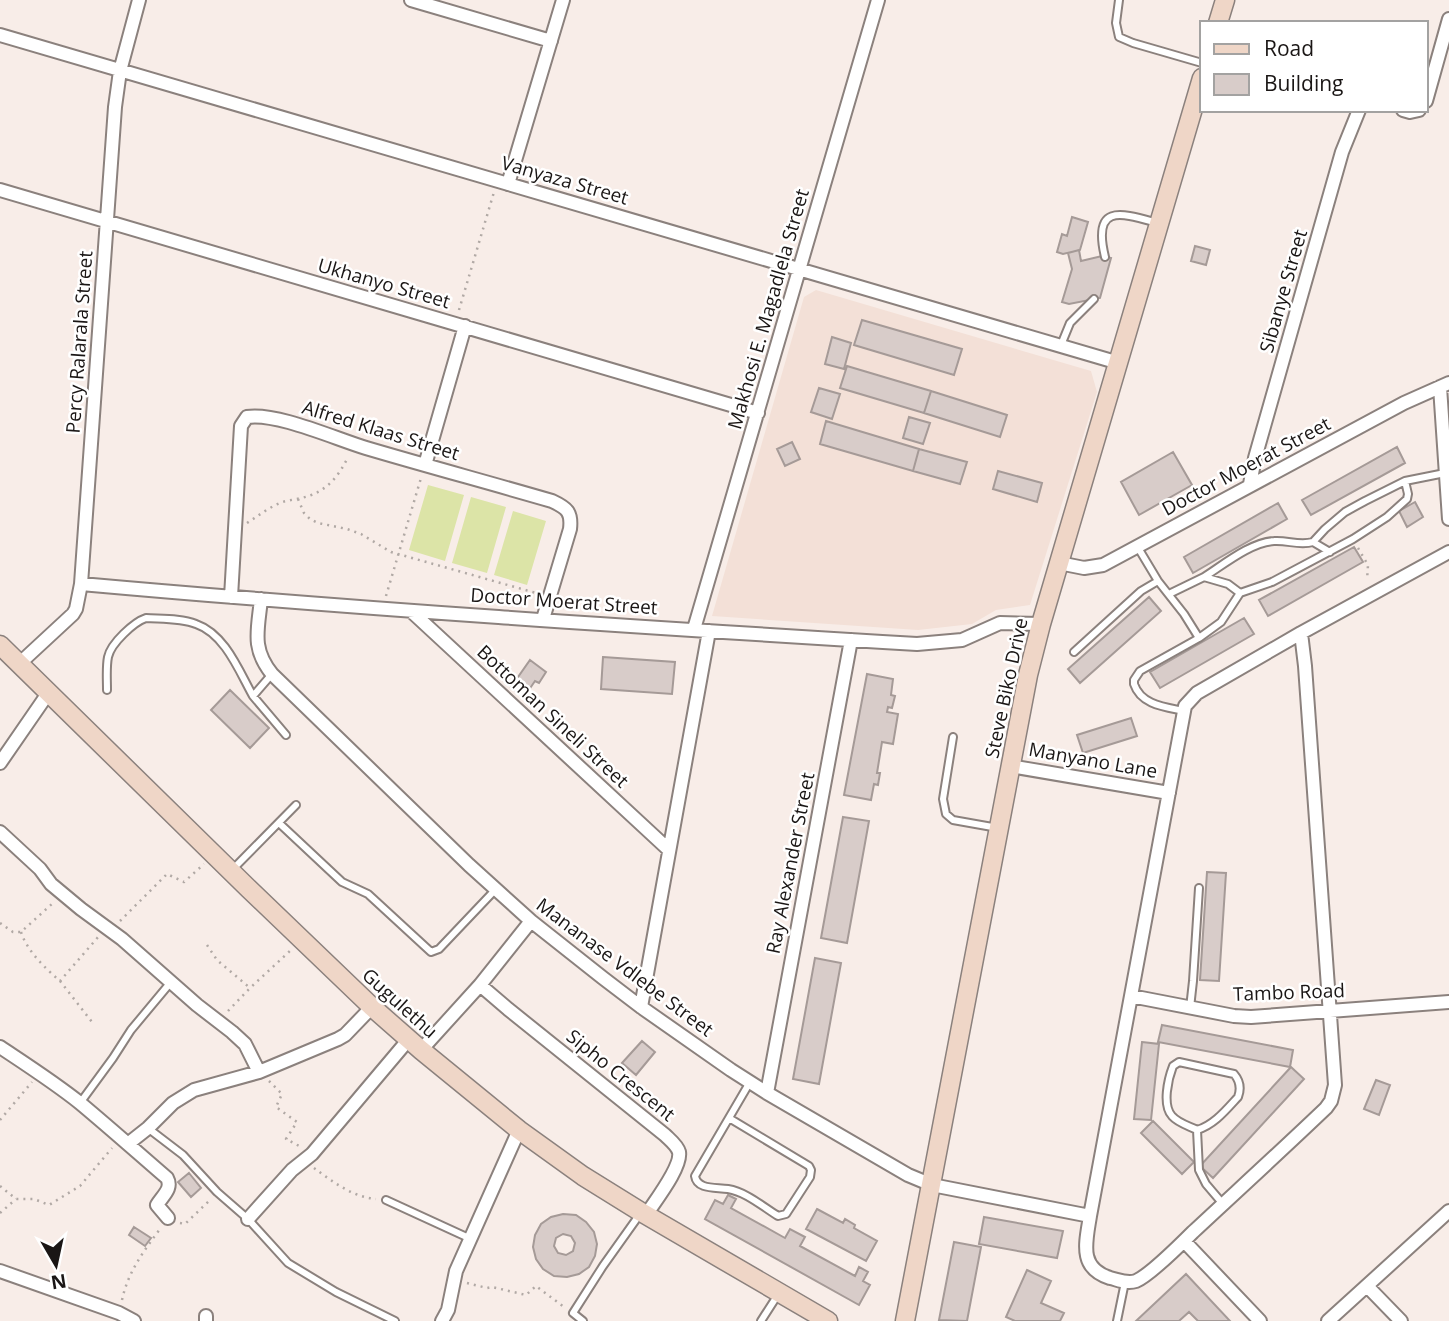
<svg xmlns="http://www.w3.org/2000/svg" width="1449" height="1321" font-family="'Open Sans',sans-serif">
	<rect width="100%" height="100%" fill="#f8ede8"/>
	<path fill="#f3e0d7" d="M816 290 1091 371 1097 392 1030 605 996 610 972 624 918 630 712 616 804 297Z"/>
	<path fill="#dce4a7" d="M428 485 464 495 445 561 409 550Z
		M471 497 506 507 487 573 452 563Z
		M513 511 546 521 527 585 494 575Z"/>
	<path fill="#d8ccc9" stroke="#a59a97" stroke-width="2" fill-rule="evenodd" d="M1072 217 1088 222 1080 250 1063 254 1057 252 1062 234 1067 236Z
		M1195 246 1210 250 1206 265 1191 261Z
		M1079 250 1081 261 1102 256 1111 258 1100 298 1069 304 1062 302 1072 269 1068 253Z
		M862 320 962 349 954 375 854 345Z
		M832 337 851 343 844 369 825 364Z
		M847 366 931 391 924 413 840 388Z
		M819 388 840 394 832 419 811 412Z
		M931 391 1007 415 1000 437 924 413Z
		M909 417 930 423 923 444 903 438Z
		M826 421 919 449 913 471 820 444Z
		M792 442 800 459 785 466 777 449Z
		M1397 447 1405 463 1311 515 1302 500Z
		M919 449 967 462 960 484 913 471Z
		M1173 452 1192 485 1139 515 1121 482Z
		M998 471 1042 483 1037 502 993 489Z
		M1415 502 1423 517 1407 527 1399 511Z
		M1278 503 1287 519 1193 573 1184 557Z
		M1354 547 1363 562 1268 616 1259 600Z
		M1149 597 1161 611 1080 683 1068 669Z
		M1244 618 1254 634 1160 688 1150 672Z
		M603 657 675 662 672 694 601 689Z
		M530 660 546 672 539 683 535 681 524 697 511 687Z
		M867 674 893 679 891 695 895 696 892 708 888 707 887 712 898 714 893 744 882 742 877 773H880L878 785 874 784 871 800 844 795Z
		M230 690 269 728 250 748 211 710Z
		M1131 718 1137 736 1083 753 1077 735Z
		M843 817 869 821 847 943 821 938Z
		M1207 872 1226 873 1219 981 1200 980Z
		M815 958 841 963 819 1084 793 1079Z
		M1162 1025 1293 1050 1290 1067 1158 1042Z
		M642 1041 655 1052 636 1075 622 1063Z
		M1142 1042 1159 1044 1151 1120 1134 1119Z
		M1291 1067 1304 1079 1213 1178 1200 1166Z
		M1376 1080 1390 1085 1379 1115 1364 1109Z
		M1153 1121 1194 1162 1182 1174 1141 1133Z
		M189 1173 201 1188 191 1197 178 1182Z
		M728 1195 736 1199 731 1208 785 1238 790 1229 805 1237 800 1246 855 1276 859 1267 868 1272 863 1281 870 1285 859 1305 705 1219 715 1200 723 1204Z
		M817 1209 843 1223 845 1219 855 1225 854 1228 877 1241 866 1261 806 1229Z
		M563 1214 576 1215 586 1222 594 1232 597 1244 595 1256 589 1267 579 1274 567 1277 554 1276 543 1269 536 1259 533 1247 535 1235 541 1224 551 1217ZM563 1234 571 1236 575 1243 573 1251 566 1255 558 1253 554 1246 556 1238Z
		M984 1217 1063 1231 1057 1258 979 1244Z
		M134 1227 151 1238 145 1246 129 1235Z
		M954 1242 981 1247 967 1321 939 1320Z
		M1027 1270 1051 1281 1041 1303 1064 1313 1060 1321H1015L1006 1317Z
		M1186 1274 1230 1321H1198L1189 1312 1179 1321H1136Z"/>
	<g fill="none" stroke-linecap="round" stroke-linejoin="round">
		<g stroke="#8b817d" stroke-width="10">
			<path id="lane" d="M1119 0 1116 23 1119 37 1133 43 1202 63
				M1105 257C1092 203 1121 213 1158 223
				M1061 345 1070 323 1094 299
				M1313 542 1330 552
				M1204 577C1223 565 1251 542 1274 541 1288 540 1299 546 1313 542L1325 529 1345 512 1365 501 1405 481 1445 473
				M1158 581 1184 614 1199 638
				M1169 594 1204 577 1228 584 1240 593
				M1074 652 1141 591 1158 581 1137 546
				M107 690C107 679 106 667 108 657 111 643 134 622 146 618 162 619 181 618 196 624 225 634 239 671 253 696L272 674
				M253 696 286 735
				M1184 711C1165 707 1141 705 1134 684V680L1140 671 1199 638 1221 622 1240 593 1272 582 1353 539 1387 517 1407 499 1408 494 1405 481
				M953 737 943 799 946 814 953 820 998 828
				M279 823 342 882 368 894 431 952 439 949 496 889
				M233 869 296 805
				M1190 1008 1193 981 1199 888
				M1179 1062 1234 1074C1240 1081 1241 1089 1238 1097 1226 1110 1214 1125 1197 1130 1189 1126 1178 1123 1172 1116 1162 1105 1168 1079 1173 1066Z
				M80 1103 113 1058 131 1030 171 982
				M729 1118 809 1166 811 1170 810 1177 786 1214 778 1216C762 1206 746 1192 728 1189 716 1187 697 1190 695 1176L750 1082
				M149 1129 183 1155 217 1192 248 1219 288 1263 336 1292 395 1321
				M1197 1130 1199 1170 1206 1184 1223 1204
				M386 1200 471 1239
				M583 1321 573 1313 603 1266 640 1214
				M761 1321 779 1293
				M1117 1321 1125 1282"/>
		</g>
		<g stroke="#8b817d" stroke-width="16">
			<path id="street" d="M411 0 551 41
				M0 35 1119 363
				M1426 101 1449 19
				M1403 110 1410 112 1419 110
				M508 184 563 0
				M0 190 758 413
				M1440 387 1449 519
				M425 465 465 326
				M1250 484 1255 458 1342 152 1359 110
				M1059 563 1084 568 1103 565 1404 403 1449 383
				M81 584C359 609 638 627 917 644L962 640 1000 623 1041 624
				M231 597 241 426 247 417C276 412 336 439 366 448 427 466 490 483 552 501 567 508 572 512 570 529L543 619
				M261 599C258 630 251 648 272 674L469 865 531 921 603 978 641 1007 731 1070 767 1093 908 1175 932 1185 1090 1216
				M411 611 669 850
				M694 629 878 0
				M1301 633 1305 666 1335 1085 1331 1101 1326 1108C1282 1150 1237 1191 1193 1232 1181 1244 1150 1275 1136 1281 1127 1284 1119 1280 1110 1278 1078 1268 1086 1242 1090 1216L1185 706 1197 693 1301 633 1449 552
				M19 664 73 614 76 609 81 584 115 107 120 71 139 0
				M0 763 49 692
				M1010 766 1169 793
				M0 832 40 869 51 884 81 909 122 939 197 1005 232 1032 245 1044 259 1072
				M480 985 508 1009 665 1135C670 1140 677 1145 679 1152 682 1167 655 1201 646 1215
				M1131 996 1234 1016 1251 1017 1449 1002
				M641 1007 709 631
				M0 1047C27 1065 55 1083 80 1103 110 1128 138 1153 167 1178 173 1189 162 1196 157 1205L168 1218
				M421 1050 480 985 531 921
				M767 1093 851 640
				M129 1143 148 1128 173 1103 194 1090 259 1072 338 1039 345 1035 372 1007
				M248 1219 292 1170 312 1154 409 1039
				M1184 1241 1260 1321
				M0 1271 119 1313 134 1321
				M1367 1286 1401 1321
				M206 1321V1316
				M442 1321 448 1310 456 1271 519 1130
				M1328 1321 1449 1211"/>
		</g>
		<g stroke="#8b817d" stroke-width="21">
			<path id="secondary" d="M1218 23 1225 0
				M0 645 249 889 372 1007 421 1050 519 1130 583 1176 641 1212 828 1321
				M905 1321 1028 675 1041 624 1202 78"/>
		</g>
		<path stroke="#b1a9a5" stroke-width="2.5" stroke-dasharray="2 5" stroke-linecap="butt" d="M459 310 494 192
			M298 499 304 513 310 519 318 523 347 529 361 534 391 552 536 593
			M247 523C258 516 268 508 280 503 287 500 294 500 301 498 325 493 338 478 348 457
			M1358 548 1368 565 1367 580
			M386 596 421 478
			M120 921 167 874 184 882 204 864
			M0 923 13 932H21L53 903
			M21 932C27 951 45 968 60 981L99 936
			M207 945 217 960 250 988
			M60 981 92 1022
			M228 1011 250 988 291 950
			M269 1081 282 1094 276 1107 297 1122 286 1139 301 1147
			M0 1120 32 1082
			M314 1168C332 1181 352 1197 376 1199
			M0 1186 16 1199H34L49 1205 80 1186 112 1148
			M0 1213 16 1199
			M180 1223 185 1224 209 1201
			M467 1283 487 1288 492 1287 526 1295 536 1286 564 1307
			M122 1300C128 1272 143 1252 160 1229"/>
		<use href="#lane" stroke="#fff" stroke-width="6"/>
		<use href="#street" stroke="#fff" stroke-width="12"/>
		<use href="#secondary" stroke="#efd6c7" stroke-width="18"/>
	</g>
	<g text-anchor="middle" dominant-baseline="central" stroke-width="5" stroke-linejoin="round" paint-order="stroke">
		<g font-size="19" fill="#1a1615" stroke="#fff">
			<text transform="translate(565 180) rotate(16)">Vanyaza Street</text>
			<text transform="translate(384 283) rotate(16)">Ukhanyo Street</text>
			<text transform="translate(1283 291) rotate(-74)">Sibanye Street</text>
			<text transform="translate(768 309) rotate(-74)">Makhosi E. Magadlela Street</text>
			<text transform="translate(79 342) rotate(-86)">Percy Ralarala Street</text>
			<text transform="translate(381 430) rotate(17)">Alfred Klaas Street</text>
			<text transform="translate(1246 466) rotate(-28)">Doctor Moerat Street</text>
			<text transform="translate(564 601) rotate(4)">Doctor Moerat Street</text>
			<text transform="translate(1006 688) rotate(-78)">Steve Biko Drive</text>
			<text transform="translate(553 716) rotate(43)">Bottoman Sineli Street</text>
			<text transform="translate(1093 760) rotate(10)">Manyano Lane</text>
			<text transform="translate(790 863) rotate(-79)">Ray Alexander Street</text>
			<text transform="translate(625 967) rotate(37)">Mananase Vdlebe Street</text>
			<text transform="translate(1289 992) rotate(-2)">Tambo Road</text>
			<text transform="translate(400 1003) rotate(42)">Gugulethu</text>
			<text transform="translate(621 1075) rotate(39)">Sipho Crescent</text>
		</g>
	</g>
	<rect x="1200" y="21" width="228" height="91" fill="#ffffff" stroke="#a3a2a1" stroke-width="2"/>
	<rect x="1214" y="44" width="35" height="10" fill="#efd6c7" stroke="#a3a2a1" stroke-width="2"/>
	<text x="1264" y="56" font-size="21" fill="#1a1615">Road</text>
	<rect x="1214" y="74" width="35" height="21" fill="#d8ccc9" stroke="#a3a2a1" stroke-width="2"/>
	<text x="1264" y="91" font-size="21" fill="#1a1615">Building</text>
	<g transform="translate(56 1265) rotate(171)" stroke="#ffffff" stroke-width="5" paint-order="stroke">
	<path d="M0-5L12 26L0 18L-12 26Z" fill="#1a1615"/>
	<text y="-10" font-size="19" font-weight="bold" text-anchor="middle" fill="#1a1615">N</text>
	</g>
</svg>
